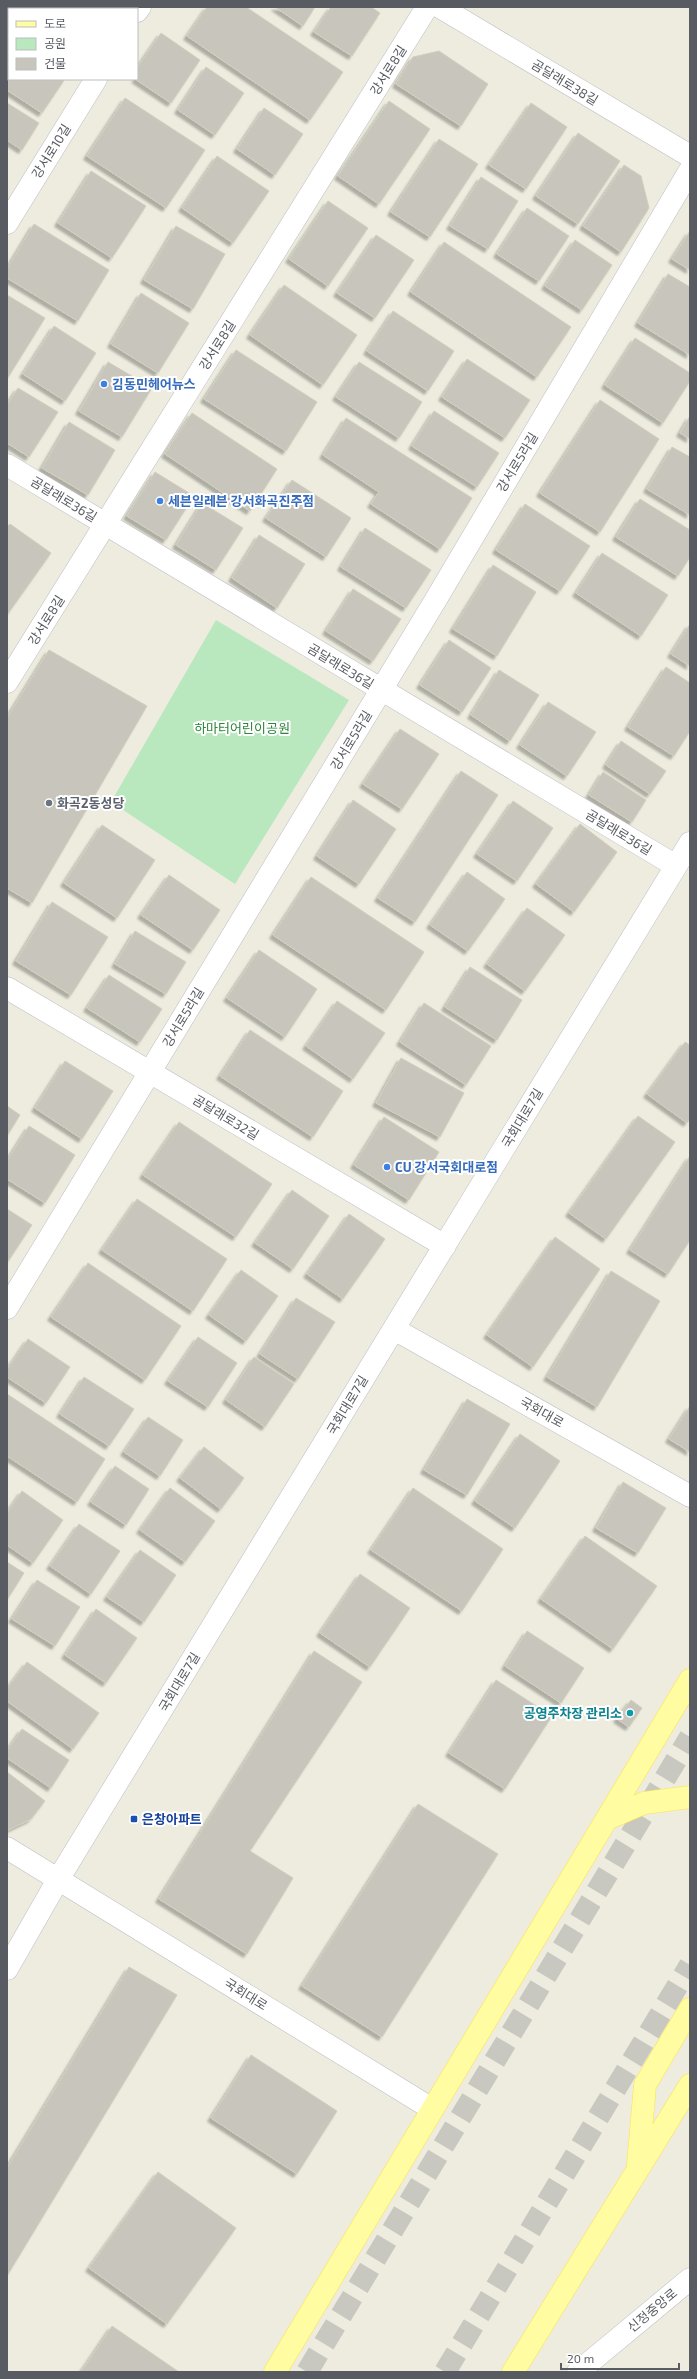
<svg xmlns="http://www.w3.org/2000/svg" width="697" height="2379" font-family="'Exo 2','Noto Sans KR',sans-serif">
	<defs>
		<filter id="shadow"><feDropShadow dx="-3.5" dy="3.5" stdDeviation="1" flood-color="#0004"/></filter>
	</defs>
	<rect width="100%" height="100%" fill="#edecdf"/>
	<path fill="#b9e8bf" d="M216 620 349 700 235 884 111 802Z"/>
	<path fill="#c8c6bc" stroke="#d2cebd" filter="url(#shadow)" d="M47 7H58L61 9H45Z
		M72 7H116L114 9H71Z
		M207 7H246L343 72 310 120 187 36Z
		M275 7H315L303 26Z
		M331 7H371L380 13 352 56 314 32Z
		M161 33 200 60 171 103 135 79H137V68Z
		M439 51 488 84 461 126 396 84 413 57Z
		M9 54V79H65L42 113 7 90V57Z
		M206 67 244 93 215 135 178 110Z
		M125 98 205 150 166 208 87 156Z
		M389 101 430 129 379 204 338 176Z
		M7 103 39 123 22 150 7 140Z
		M531 103 567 127 526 189 489 165Z
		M264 108 303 134 275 175 237 149Z
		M578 133 620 161 578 224 536 196Z
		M439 139 478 164 430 237 391 212Z
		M217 156 269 191 233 243 182 208Z
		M624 165 641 176 649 208 621 252 583 226Z
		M91 171 146 206 112 258 58 223Z
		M481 177 518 201 488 249 450 226Z
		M328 201 368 228 328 286 289 259Z
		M527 208 569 236 539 281 497 254Z
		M34 224 109 270 78 321 7 278V269Z
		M176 226 225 254 193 309 144 280Z
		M690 231V270L672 259Z
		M376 235 414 260 375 318 337 293Z
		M575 240 612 265 582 310 545 286Z
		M444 242 571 327 537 377 411 292Z
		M668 274 690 287V355L638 323Z
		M284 285 357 335 323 385 250 335Z
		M141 293 189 323 158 373 111 344Z
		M7 295 45 318 7 379Z
		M393 311 454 351 428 391 367 351Z
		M54 326 96 353 65 401 23 374Z
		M635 338 690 373V381L663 423 605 385Z
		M236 350 317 402 286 451 204 399Z
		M467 359 530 400 505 438 442 397Z
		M108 362 152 388 122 437 79 411Z
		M359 362 422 402 399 438 336 397Z
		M18 388 58 412 29 457 7 443V405Z
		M600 400 659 439 600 532 540 493Z
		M434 411 499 453 477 487 412 446Z
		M192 413 277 469 250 511 165 454Z
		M690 416V439L680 433Z
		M346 418 472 498 440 549 371 504 379 492 323 455Z
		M69 422 115 450 88 495 42 468Z
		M672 447 690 457V515L647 489Z
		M155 472 194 496 166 540 127 516Z
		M292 480 351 518 326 557 266 518Z
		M640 499 690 530V557L678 576 616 537Z
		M202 503 243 528 216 570 176 545Z
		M525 504 590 546 560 591 496 550Z
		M10 524 51 553 7 615V527Z
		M365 528 431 570 406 608 341 567Z
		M259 535 305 564 277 608 232 578Z
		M602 553 668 595 641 636 576 593Z
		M493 565 536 592 497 656 453 629Z
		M353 589 401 619 373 661 326 631Z
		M690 624V666L671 654Z
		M449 640 491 668 462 712 420 685Z
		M49 650 147 706 32 903 7 888V718Z
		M666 667 690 683V731L674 756 628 727Z
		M499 670 539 695 510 741 471 715Z
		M548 702 596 732 567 776 520 745Z
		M400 729 439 754 402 809 363 784Z
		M621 741 666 771 650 794 606 765Z
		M461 771 498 795 415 922 378 898Z
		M603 772 646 800 632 822 589 795Z
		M353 800 396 829 359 884 317 856Z
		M513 801 553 828 517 881 477 854Z
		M580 824 617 852 574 912 536 884Z
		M102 825 155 860 117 918 64 883Z
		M467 872 505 899 468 951 430 925Z
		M169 875 220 910 193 950 141 915Z
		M311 877 424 952 386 1010 273 935Z
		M52 902 108 937 71 995 16 961Z
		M527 908 565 935 525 991 487 964Z
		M135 931 186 962 166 994 115 964Z
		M259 950 317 989 285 1037 227 998Z
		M470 967 522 1000 497 1040 445 1007Z
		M109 975 162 1009 140 1042 87 1008Z
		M337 1001 385 1033 353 1079 306 1046Z
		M424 1003 491 1046 466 1085 400 1042Z
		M250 1030 343 1091 313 1137 220 1076Z
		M685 1042 690 1045V1119L687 1123 647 1094Z
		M401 1058 464 1093 440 1137 376 1103Z
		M65 1061 113 1091 82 1139 35 1108Z
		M7 1106 20 1115 7 1136Z
		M638 1116 675 1142 606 1239 569 1213Z
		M384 1117 439 1152 409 1200 354 1165Z
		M179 1122 272 1184 236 1237 143 1175Z
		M29 1126 75 1155 45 1203 7 1179V1161Z
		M690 1156V1240L668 1274 630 1250Z
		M292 1190 329 1216 293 1269 255 1243Z
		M137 1199 227 1259 193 1311 102 1250Z
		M7 1209 32 1225 7 1263Z
		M349 1214 385 1239 343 1299 307 1274Z
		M555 1237 600 1269 533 1367 487 1335Z
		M88 1263 181 1326 145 1380 51 1317Z
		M241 1270 278 1296 246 1341 209 1315Z
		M611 1271 660 1301 597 1407 547 1377Z
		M296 1298 335 1322 298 1379 260 1354Z
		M198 1337 237 1363 208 1407 168 1381Z
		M28 1339 70 1367 46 1403 7 1377V1370Z
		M254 1357 294 1384 265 1427 226 1400Z
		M84 1377 134 1409 109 1446 60 1414Z
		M7 1394 105 1459 77 1502 7 1456Z
		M467 1399 510 1424 467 1495 424 1470Z
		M690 1406V1452L669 1439Z
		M148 1417 183 1440 160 1476 124 1452Z
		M520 1434 560 1461 515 1528 475 1501Z
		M204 1447 244 1478 221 1509 180 1478Z
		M115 1466 149 1489 126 1525 91 1502Z
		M623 1482 666 1508 638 1553 596 1528Z
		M170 1488 215 1521 185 1562 140 1530Z
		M413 1488 503 1549 462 1611 371 1550Z
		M22 1491 63 1520 33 1563 7 1545V1513Z
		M79 1524 120 1551 91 1594 50 1566Z
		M585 1536 657 1586 613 1649 541 1599Z
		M140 1550 176 1575 144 1622 107 1597Z
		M7 1562 24 1573 7 1600Z
		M360 1574 410 1608 370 1667 320 1633Z
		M37 1580 80 1607 55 1646 12 1619Z
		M96 1609 137 1638 106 1683 65 1655Z
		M527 1631 584 1668 561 1703 505 1666Z
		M314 1651 362 1682 250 1851 293 1878 247 1954 159 1899Z
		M27 1662 99 1713 73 1749 7 1701V1689Z
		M496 1680 552 1716 505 1789 449 1753Z
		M631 1700 642 1708 629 1727 617 1719Z
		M22 1729 69 1760 51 1788 7 1758V1751Z
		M7 1772 45 1801 31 1819 8 1830Z
		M418 1804 498 1854 382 2037 302 1986Z
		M129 1967 177 1995 7 2276V2168Z
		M251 2055 337 2111 297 2174 211 2118Z
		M158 2172 236 2228 167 2324 89 2268Z
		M112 2326 179 2372H81Z"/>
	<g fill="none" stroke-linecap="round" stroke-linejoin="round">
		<path stroke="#c8c8c0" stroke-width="22" stroke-dasharray="22 11" stroke-linecap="butt" d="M307 2372 690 1737
			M445 2372 690 1965"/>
		<g stroke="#bdbec5" stroke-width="23">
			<path id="minor" d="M440 7 690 156
				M137 11 140 7
				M7 223 96 79
				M7 465 676 866
				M7 682 427 7
				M7 988 445 1246
				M7 1308 435 601 690 170
				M394 1329 690 1496
				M7 1848 432 2109
				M7 1969 59 1878 690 843
				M578 2372 690 2279"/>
		</g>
		<g stroke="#fee348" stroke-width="23">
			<path id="major" d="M607 1819 644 1803 690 1797
				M638 2165 645 2085 690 2009
				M275 2372 690 1680
				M513 2372 690 2085"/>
		</g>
		<use href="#minor" stroke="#fff" stroke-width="22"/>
		<use href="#major" stroke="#fffca2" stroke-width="22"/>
	</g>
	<g fill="#3f7fe0" stroke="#fff" stroke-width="1.5">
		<circle cx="104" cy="384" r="4"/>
		<circle cx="160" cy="501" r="4"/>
		<circle cx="387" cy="1167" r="4"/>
	</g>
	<circle fill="#6b7280" stroke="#fff" stroke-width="1.5" cx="49" cy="803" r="4"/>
	<circle fill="#0f9aa8" stroke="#fff" stroke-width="1.5" cx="630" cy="1713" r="4"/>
	<rect fill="#1a4fb4" stroke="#fff" stroke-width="1.5" x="130" y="1815" width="8" height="8" rx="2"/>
	<g text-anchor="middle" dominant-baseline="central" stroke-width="4" stroke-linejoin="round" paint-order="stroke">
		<g font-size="13" fill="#585b62" stroke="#fff">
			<text transform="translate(388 70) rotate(-58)">강서로8길</text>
			<text transform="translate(565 82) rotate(31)">곰달래로38길</text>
			<text transform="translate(51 151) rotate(-58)">강서로10길</text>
			<text transform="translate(217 345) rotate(-58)">강서로8길</text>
			<text transform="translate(517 462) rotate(-59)">강서로5라길</text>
			<text transform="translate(64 499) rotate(31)">곰달래로36길</text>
			<text transform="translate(46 620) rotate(-58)">강서로8길</text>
			<text transform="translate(341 666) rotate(31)">곰달래로36길</text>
			<text transform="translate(351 740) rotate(-59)">강서로5라길</text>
			<text transform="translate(619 832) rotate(31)">곰달래로36길</text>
			<text transform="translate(183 1017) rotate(-59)">강서로5라길</text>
			<text transform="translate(226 1117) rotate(31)">곰달래로32길</text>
			<text transform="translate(522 1118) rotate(-59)">국회대로7길</text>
			<text transform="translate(347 1405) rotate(-59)">국회대로7길</text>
			<text transform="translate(542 1412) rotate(29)">국회대로</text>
			<text transform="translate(179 1682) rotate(-59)">국회대로7길</text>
			<text transform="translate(246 1994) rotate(32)">국회대로</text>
			<text transform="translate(652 2310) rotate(-40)">신정중앙로</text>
		</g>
		<g font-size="13" font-weight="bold" fill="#366cbe" stroke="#fff" text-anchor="start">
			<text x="112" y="384">김동민헤어뉴스</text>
			<text x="168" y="501">세븐일레븐 강서화곡진주점</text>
			<text x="395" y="1167">CU 강서국회대로점</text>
		</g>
		<g font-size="13" fill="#2d863d" stroke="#fff">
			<text x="242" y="728">하마터어린이공원</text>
		</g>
		<g font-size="13" font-weight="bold" fill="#5b616d" stroke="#fff" text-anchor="start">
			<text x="57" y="803">화곡2동성당</text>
		</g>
		<g font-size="13" font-weight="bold" fill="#0d838f" stroke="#fff" text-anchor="end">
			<text x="622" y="1713">공영주차장 관리소</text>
		</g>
		<g font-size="13" font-weight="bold" fill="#164399" stroke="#fff" text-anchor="start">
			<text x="142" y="1819">은창아파트</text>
		</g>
	</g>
	<rect width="697" height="2379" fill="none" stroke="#585b62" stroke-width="16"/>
	<rect x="8" y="8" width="130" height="72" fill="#ffffff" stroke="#bcbdc0"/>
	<rect x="16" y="21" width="20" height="6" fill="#fffca2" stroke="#bcbdc0"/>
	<text x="44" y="28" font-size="12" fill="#585b62">도로</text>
	<rect x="16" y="38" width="20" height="12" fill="#b9e8bf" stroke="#bcbdc0"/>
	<text x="44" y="48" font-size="12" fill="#585b62">공원</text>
	<rect x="16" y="58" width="20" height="12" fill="#c8c6bc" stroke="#bcbdc0"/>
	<text x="44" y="68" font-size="12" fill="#585b62">건물</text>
	<path d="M561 2363v6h118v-6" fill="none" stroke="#585b62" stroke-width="2"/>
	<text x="567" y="2363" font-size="12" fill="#585b62" stroke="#ffffff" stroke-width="3" paint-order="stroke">20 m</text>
</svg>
